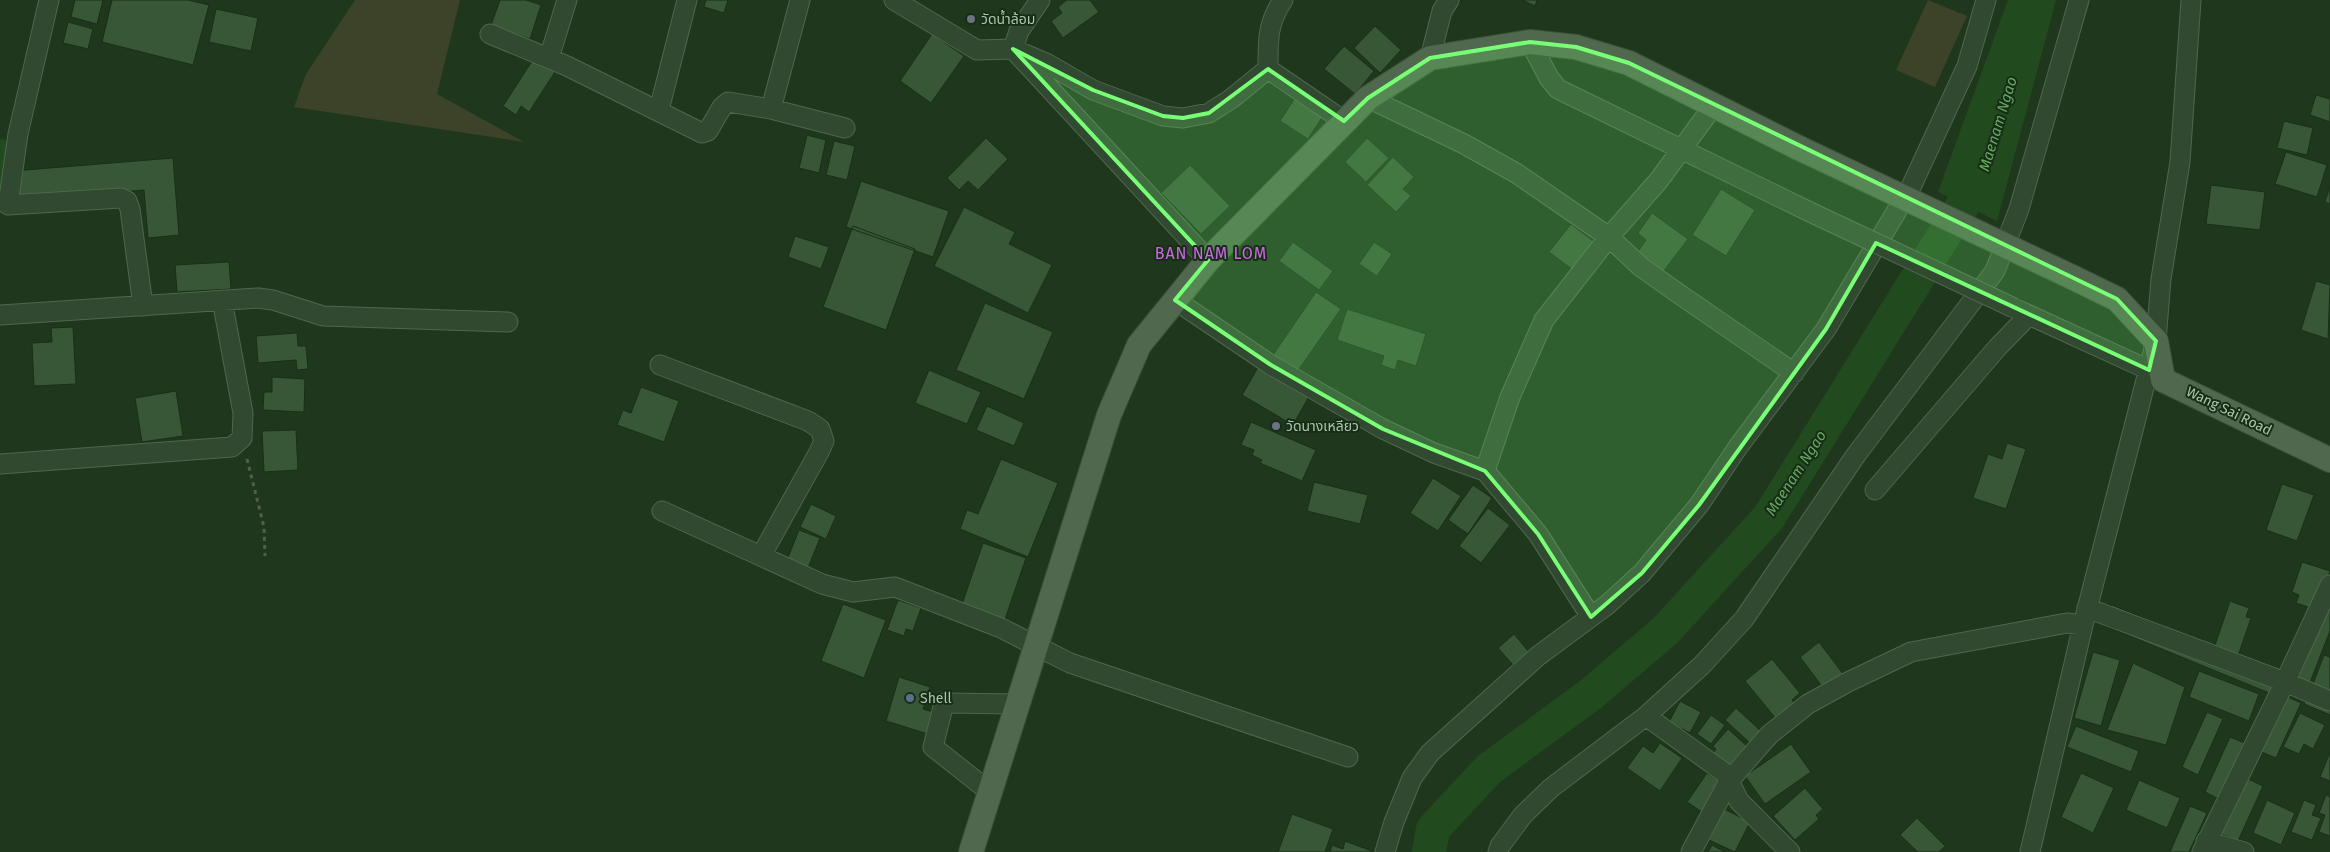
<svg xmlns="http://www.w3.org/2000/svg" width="2330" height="852" font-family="'Fira Sans','Noto Sans Thai',sans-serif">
	<rect width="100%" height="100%" fill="#1f381d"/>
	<path fill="#3c4328" d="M355 0H460L437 94 524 142 294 107 306 74Z
		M1928 0 1967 16 1935 87 1896 70Z"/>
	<path fill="#214b1e" d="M2008 0H2056L1997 221 1938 192Z
		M0 139 12 141 0 195Z"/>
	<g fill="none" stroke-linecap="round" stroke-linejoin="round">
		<path stroke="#214b1e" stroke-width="34" d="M1429 852 1433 829 1489 769 1591 694 1665 631 1769 517 1987 166"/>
	</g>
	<path fill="#375736" stroke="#192f18" d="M75 0H103L97 24 71 17Z
		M112 0H188L209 5 193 65 102 42Z
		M500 0H526L541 5 530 39 491 25Z
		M706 0H728L724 13 704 7Z
		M1067 0H1090L1099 12 1063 38 1051 21 1062 13 1058 7Z
		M1522 0H1537L1535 6Z
		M216 9 258 18 251 51 209 42Z
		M68 22 93 29 88 49 63 43Z
		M1375 26 1401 50 1380 73 1354 48Z
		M932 34 964 56 931 103 900 81Z
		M1344 46 1374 71 1355 94 1324 69Z
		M534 58 555 72 529 112 521 106 516 115 503 106Z
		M1297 95 1325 113 1308 139 1280 121Z
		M2316 95 2330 99V122L2310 115Z
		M2284 121 2313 128 2307 155 2277 148Z
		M807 135 826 140 819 173 799 168Z
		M986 138 1008 159 978 190 968 181 959 190 947 178Z
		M1367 138 1389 158 1366 182 1345 162Z
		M834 141 855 146 847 180 826 175Z
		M2286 152 2327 165 2317 197 2275 184Z
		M1393 157 1414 177 1403 189 1411 196 1396 212 1367 185Z
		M173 158 179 235 148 238 144 190 16 201 13 171Z
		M1190 165 1230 206 1201 234 1161 193Z
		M861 181 949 211 933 257 846 227Z
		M2211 185 2265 192 2260 230 2206 224Z
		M2330 186V204L2325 202Z
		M1721 189 1755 210 1726 256 1692 235Z
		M964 207 1015 232 1009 244 1052 265 1028 313 934 266Z
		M1652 213 1688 239 1660 276 1634 257 1646 240 1638 233Z
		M1571 224 1597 244 1576 272 1549 252Z
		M853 226 915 249 886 330 823 307Z
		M795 236 829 247 821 269 788 257Z
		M1293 242 1333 271 1319 290 1279 261Z
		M1374 242 1392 254 1377 276 1359 264Z
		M229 262 231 289 177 292 175 265Z
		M2316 281 2330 285 2328 339 2301 330Z
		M1316 292 1341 309 1297 372 1273 355Z
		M985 303 1053 332 1024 399 956 370Z
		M1347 309 1426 334 1416 366 1398 360 1395 370 1381 365 1384 356 1337 340Z
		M73 327 76 384 34 386 32 343 52 342 51 328Z
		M297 333 298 346H306L308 369 297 370 296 360 258 363 256 336Z
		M1260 364 1311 393 1293 425 1242 395Z
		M929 370 981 392 967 424 915 403Z
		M272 377 305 379 304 412 263 410 264 392H272Z
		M641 387 679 401 664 442 617 425 623 410 631 413Z
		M176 391 183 436 142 442 135 398Z
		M987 406 1024 423 1014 446 976 430Z
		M1251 422 1316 450 1302 481 1260 463 1262 460 1252 455 1254 450 1241 445Z
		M296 430 298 470 264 472 262 431Z
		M2007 443 2026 449 2006 509 1973 498 1988 454 2002 459Z
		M1001 459 1058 483 1028 557 960 529 967 510 978 514Z
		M1433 478 1461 496 1438 531 1410 513Z
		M1314 482 1368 495 1360 524 1307 511Z
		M2282 484 2314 495 2297 541 2266 530Z
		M1473 485 1492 498 1468 534 1448 520Z
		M811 504 836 516 826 539 800 527Z
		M1488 508 1510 525 1481 563 1459 546Z
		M799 530 820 538 808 568 787 560Z
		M983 543 1026 558 1003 625 960 610Z
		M2302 562 2330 571 2317 610 2296 603 2299 595 2292 592Z
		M2330 586V631L2309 685 2294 679Z
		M898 600 921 608 913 631 906 629 904 636 887 630Z
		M2230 601 2249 608 2246 617 2251 618 2238 656 2214 648Z
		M843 604 886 620 864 678 821 661Z
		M2112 605 2288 677 2279 697 2103 625Z
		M1514 634 1529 652 1513 665 1498 648Z
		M1819 642 1843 674 1824 689 1800 657Z
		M2093 652 2120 660 2101 726 2074 718Z
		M2324 655 2330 657V690L2313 684Z
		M1772 659 1800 693 1792 700 1796 705 1777 720 1745 681Z
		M2133 663 2185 687 2166 745 2107 730Z
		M2199 671 2259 694 2249 721 2189 697Z
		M899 677 930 687 923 709 950 717 944 739 886 721Z
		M2312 685 2330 692V715L2304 704Z
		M2284 695 2301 703 2276 758 2259 751Z
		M1680 701 1701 712 1690 733 1669 722Z
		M1736 708 1763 733 1752 745 1725 720Z
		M2207 712 2223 719 2198 775 2182 767Z
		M2300 713 2325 725 2313 749 2304 744 2299 754 2283 747Z
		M1711 715 1725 725 1711 744 1697 734Z
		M2076 726 2139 751 2131 772 2067 747Z
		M1728 729 1749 748 1731 769 1713 753 1716 749 1713 746Z
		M2230 737 2247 744 2221 800 2205 792Z
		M1660 743 1682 758 1660 791 1627 768 1643 746 1653 753Z
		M1791 744 1811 772 1765 804 1745 776Z
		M2330 752V781L2320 777Z
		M1707 773 1724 784 1705 814 1687 802Z
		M2081 773 2114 788 2093 833 2061 817Z
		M2246 778 2263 786 2238 841 2221 834Z
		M2139 780 2180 798 2167 828 2126 810Z
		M1805 788 1823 809 1816 815 1819 819 1795 840 1773 816Z
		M2326 795 2330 797V836L2319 832 2325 815 2319 813Z
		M2267 800 2295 813 2281 845 2253 833Z
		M2304 800 2316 805 2312 815 2321 818 2312 840 2291 832Z
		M2190 806 2207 813 2189 852H2170Z
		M1724 809 1750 822 1735 852 1709 840Z
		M1292 814 1333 829 1325 852H1278Z
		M1917 818 1945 846 1939 852H1918L1900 835Z
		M1345 841 1372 851V852H1330L1332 845 1343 849Z
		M1712 845 1725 852H1708Z"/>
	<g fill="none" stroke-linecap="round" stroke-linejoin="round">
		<g stroke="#4f674e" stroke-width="21">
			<path id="minor" d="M49 0 18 134 8 205 121 198 127 201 130 209 143 306
				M894 0 977 50 1013 49 1208 260
				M1040 0 1019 31 1013 49 1048 64 1093 90 1163 116 1183 118 1209 113 1231 99 1268 69C1268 41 1267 24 1283 0
				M490 34 567 66 702 133 708 131 722 107 728 102 771 109 845 128
				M1530 42 1549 78 1558 89 1810 212
				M549 58 567 0
				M1430 58 1442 11 1449 0
				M1268 69 1344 121
				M1368 98 1464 144 1516 173 1609 237 1641 267 1682 296 1794 373
				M771 109 800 0
				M659 110 687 0
				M1175 300 1271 365 1383 429 1434 453 1485 471 1538 534 1591 617
				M2018 310 2149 370
				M0 315 258 298 273 300 323 316 508 322
				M660 365 808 421 820 429 824 441 819 452 761 556
				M0 464 232 447 242 438 243 413 222 300
				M1485 471 1510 397 1544 320 1609 237 1659 180 1714 105
				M1875 490 1997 348 2029 315
				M662 511 822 584 853 592 895 587 1001 628 1070 663 1348 757
				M2087 608 2285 682 2330 701
				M1646 716 1725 773 1739 801 1790 852
				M990 792 933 747 944 703 1017 704
				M2206 841 2244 852
				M1385 852 1394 822 1412 778 1430 753 1538 656 1607 605 1642 573 1699 505 1738 447 1826 329 1911 187 1967 66 1986 0
				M1498 852 1500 846 1523 815 1551 788 1646 716 1702 665 1744 619 1856 455 1995 271 2019 209 2079 0
				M1691 852 1729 781 1769 735 1808 704 1848 682 1911 652 2067 623 2083 625
				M2030 852 2083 625 2156 341 2161 279 2180 162 2191 0
				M2202 852 2285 682 2330 585"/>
		</g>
		<g stroke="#3b523a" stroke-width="26">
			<path id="major" d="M2072 277 2117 299 2156 341 2163 380 2330 460
				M971 852 1109 415 1139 345 1208 260 1368 98 1430 58 1530 42 1576 47 1629 63 1797 147"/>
		</g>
		<path stroke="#526046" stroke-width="3" stroke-dasharray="4 4" stroke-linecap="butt" d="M247 459 264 527 265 556"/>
		<use href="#minor" stroke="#324931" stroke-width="19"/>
		<use href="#major" stroke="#50694e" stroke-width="24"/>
		<g stroke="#4f674e" stroke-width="21" stroke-linecap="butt">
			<path id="minor-bridge" d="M1810 212 2014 308"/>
		</g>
		<g stroke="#3b523a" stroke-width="26" stroke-linecap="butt">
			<path id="major-bridge" d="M1797 147 2072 277"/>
		</g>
		<use href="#minor-bridge" stroke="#324931" stroke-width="19"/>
		<use href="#major-bridge" stroke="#50694e" stroke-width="24"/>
	</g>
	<path fill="#78ff76" fill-opacity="0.2" stroke="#78ff76" stroke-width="4" stroke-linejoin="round" d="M1530 42 1576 47 1629 63 2117 299 2156 341 2149 370 1876 243 1826 329 1699 505 1642 573 1591 617 1538 534 1485 471 1383 429 1271 365 1175 300 1208 260 1013 49 1093 90 1163 116 1183 118 1209 113 1268 69 1344 121 1368 98 1430 58Z"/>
	<g fill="#6b7280" stroke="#182d17" stroke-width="2">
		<circle cx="971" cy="19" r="5"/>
		<circle cx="1276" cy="426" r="5"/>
	</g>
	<circle fill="#5c6f8a" stroke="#182d17" stroke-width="2" cx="910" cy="698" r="5"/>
	<g text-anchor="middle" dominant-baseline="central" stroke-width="4" stroke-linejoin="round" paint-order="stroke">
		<g font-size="14" fill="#abc6aa" stroke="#182d17" text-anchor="start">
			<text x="981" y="19">วัดน้ำล้อม</text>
			<text x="1286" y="426">วัดนางเหลียว</text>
			<text x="920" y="698">Shell</text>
		</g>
		<g font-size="14" fill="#abc6aa" stroke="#182d17">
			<text transform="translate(2229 411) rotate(26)">Wang Sai Road</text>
		</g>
		<g font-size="15" font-style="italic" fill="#63a95f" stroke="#182d17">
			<text transform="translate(1998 124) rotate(-73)">Maenam Ngao</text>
			<text transform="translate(1796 473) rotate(-57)">Maenam Ngao</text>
		</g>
		<g font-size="16" letter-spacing="1" fill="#cb68e3" stroke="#182d17">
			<text x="1211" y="253">BAN NAM LOM</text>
		</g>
	</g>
</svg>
